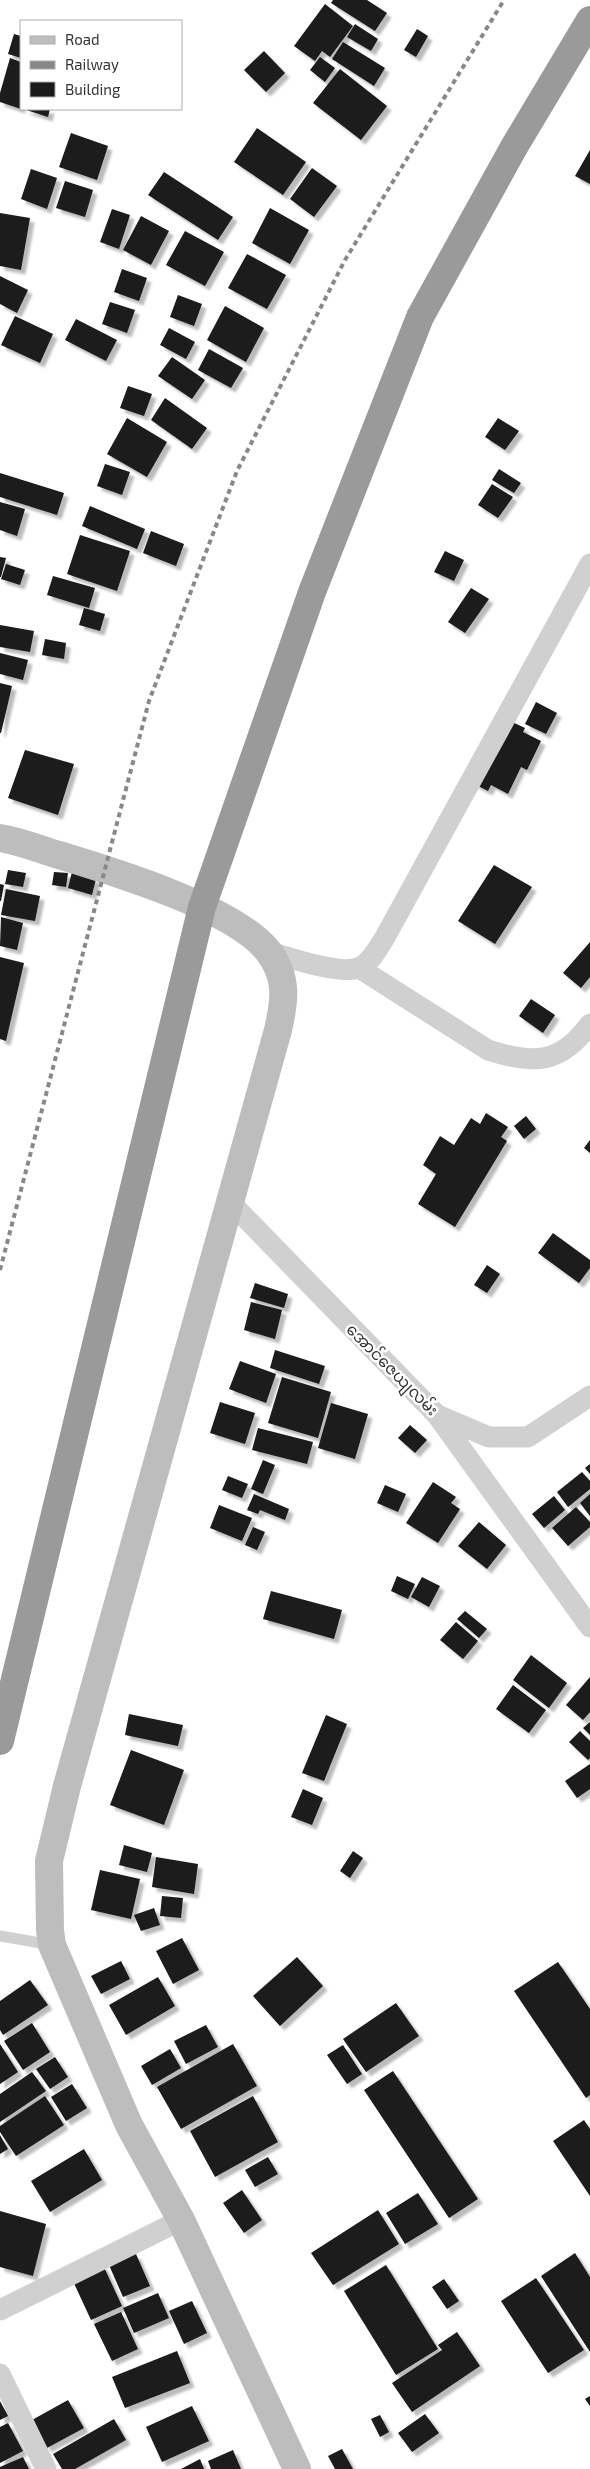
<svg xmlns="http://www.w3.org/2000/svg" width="590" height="2469" font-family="'Exo 2','Noto Sans Myanmar',sans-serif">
	<defs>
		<filter id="shadow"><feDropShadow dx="4.5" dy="4.5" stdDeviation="1" flood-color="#0004"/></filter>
	</defs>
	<rect width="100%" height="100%" fill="#fff"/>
	<path fill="#1a1a1a" filter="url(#shadow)" d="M333 0H367L387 13 375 31 331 3Z
		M325 4 353 26 330 57 322 51 315 61 294 46Z
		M355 24 378 39 371 51 347 37Z
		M417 29 428 36 416 57 404 50Z
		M14 34 21 36V58L8 54Z
		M343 42 385 68 374 86 332 59Z
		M264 51 285 73 266 92 244 70Z
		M320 57 335 68 325 82 310 70Z
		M10 58 21 62V109L0 102V93Z
		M340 69 387 106 361 140 313 103Z
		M23 109H50L48 117Z
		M257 128 306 162 283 195 234 162Z
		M71 133 108 146 97 180 59 167Z
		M590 150V184L575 176Z
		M312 168 337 186 314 217 290 199Z
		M31 169 57 178 47 209 21 199Z
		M164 172 233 217 218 240 148 195Z
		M65 181 93 190 85 217 56 208Z
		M270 208 309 230 290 264 252 243Z
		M112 209 130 215 119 249 100 242Z
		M0 213 30 218 21 270 0 266Z
		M141 216 169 231 151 265 123 250Z
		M185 231 224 252 205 286 166 265Z
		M247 254 286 275 267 309 228 288Z
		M122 269 147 278 139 301 114 292Z
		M0 276 28 290 17 313 0 304Z
		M178 295 202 304 194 326 170 317Z
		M110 302 135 310 127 333 102 324Z
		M225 306 264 328 246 362 207 340Z
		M15 316 53 334 40 363 1 345Z
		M76 319 117 340 106 361 65 340Z
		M169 328 195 342 186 359 160 345Z
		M209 349 243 368 231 388 198 370Z
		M172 357 205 380 192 399 158 376Z
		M128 386 152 394 144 416 120 408Z
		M165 398 207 428 192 449 151 420Z
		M127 418 167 442 147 477 107 454Z
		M498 418 519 431 505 450 485 437Z
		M105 464 130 472 122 495 97 486Z
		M499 469 521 483 514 493 492 480Z
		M0 473 64 493 57 515 0 497Z
		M492 484 513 497 498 518 478 505Z
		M0 502 25 509 17 536 0 530Z
		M90 506 145 529 137 549 82 526Z
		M151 531 184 544 176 566 143 553Z
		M80 535 130 551 117 591 67 574Z
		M445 551 464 560 454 581 434 572Z
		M0 557 6 558 1 577H0Z
		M6 564 25 570 20 585 1 579Z
		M53 576 95 588 89 608 47 595Z
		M471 588 489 599 465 633 448 622Z
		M84 608 105 614 100 631 79 625Z
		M0 625 34 631 30 652 0 647Z
		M45 639 66 643 64 659 42 655Z
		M0 653 28 660 23 680 0 674Z
		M0 683 12 686 1 733H0Z
		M536 702 557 713 546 734 525 724Z
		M510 721 525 728 523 732 541 741 527 770 521 767 508 794 491 785 488 791 474 784Z
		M25 750 74 764 58 815 8 798Z
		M494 865 532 887 495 944 458 921Z
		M8 870 26 873 23 887 5 884Z
		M54 872 68 873 66 887 52 885Z
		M72 872 96 879 92 895 68 888Z
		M0 884 4 885 1 901H0Z
		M6 889 40 896 35 921 1 915Z
		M1 917 23 923 17 950 0 946Z
		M590 942V977L581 988 563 973Z
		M0 957 24 963 6 1041 0 1039Z
		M531 999 555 1015 543 1033 519 1016Z
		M486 1113 508 1127 501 1137 507 1141 455 1227 418 1204 436 1174 423 1165 440 1136 454 1145 471 1118 480 1124Z
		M526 1116 536 1129 524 1139 514 1126Z
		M590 1140V1153L584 1148Z
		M553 1233 590 1260V1268L579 1283 538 1253Z
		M487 1265 500 1274 487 1293 474 1285Z
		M255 1283 288 1294 284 1308 250 1298Z
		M251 1302 282 1310 275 1339 244 1330Z
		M275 1350 325 1366 319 1384 270 1368Z
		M240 1361 276 1374 266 1403 229 1389Z
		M282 1377 331 1392 318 1438 268 1423Z
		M220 1402 255 1413 245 1444 210 1433Z
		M331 1403 368 1414 355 1459 318 1448Z
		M410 1425 427 1440 415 1453 398 1438Z
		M258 1428 313 1442 307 1464 252 1450Z
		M263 1460 275 1465 263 1494 251 1489Z
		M590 1464V1474L585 1468Z
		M582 1472 590 1481V1489L568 1507 557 1492Z
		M228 1476 248 1484 242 1498 222 1490Z
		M433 1482 456 1497 451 1503 460 1509 438 1543 406 1523Z
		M385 1485 406 1494 398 1512 377 1503Z
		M254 1494 289 1509 285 1520 260 1510 258 1514 247 1510Z
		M590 1494V1516L580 1503Z
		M554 1496 565 1510 544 1528 532 1514Z
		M219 1505 252 1518 242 1541 210 1528Z
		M576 1507 590 1522V1527L568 1546 552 1528Z
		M479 1522 506 1545 487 1569 458 1546Z
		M253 1527 265 1532 257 1550 245 1545Z
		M397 1576 415 1584 408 1599 391 1591Z
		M422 1577 440 1586 429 1607 411 1597Z
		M271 1591 342 1610 334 1639 263 1619Z
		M465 1611 487 1629 479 1638 457 1619Z
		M456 1622 478 1641 463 1659 440 1640Z
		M531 1655 567 1683 549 1708 513 1680Z
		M590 1677V1712L583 1720 566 1705Z
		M513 1685 546 1710 529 1733 496 1709Z
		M129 1714 183 1725 178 1746 125 1735Z
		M326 1715 347 1724 324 1781 302 1773Z
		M590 1722V1735L583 1728Z
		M580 1731 590 1741V1758L588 1760 569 1742Z
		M131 1750 184 1770 164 1825 110 1805Z
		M590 1764V1789L577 1798 565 1781Z
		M303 1789 323 1798 312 1825 291 1817Z
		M124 1845 152 1853 147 1872 119 1865Z
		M353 1851 363 1858 350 1878 340 1871Z
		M156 1857 198 1864 194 1894 152 1887Z
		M100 1870 140 1879 131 1919 91 1910Z
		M162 1896 183 1898 181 1918 160 1916Z
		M154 1908 160 1925 141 1931 134 1915Z
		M182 1938 199 1970 173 1984 156 1951Z
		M297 1957 323 1986 280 2026 253 1996Z
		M121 1961 130 1979 101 1994 91 1976Z
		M558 1962 590 2009V2095L586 2098 514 1991Z
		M158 1977 175 2006 126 2035 109 2005Z
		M30 1980 48 2005 3 2035 0 2030V2001Z
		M396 2003 419 2036 366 2072 343 2039Z
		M32 2023 50 2052 23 2070 4 2041Z
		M206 2025 218 2047 186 2064 174 2041Z
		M0 2044 18 2072 0 2084Z
		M233 2044 257 2086 181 2129 157 2087Z
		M343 2045 362 2074 347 2084 327 2055Z
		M170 2049 181 2068 152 2085 141 2066Z
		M55 2057 68 2077 50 2089 36 2069Z
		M393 2071 478 2199 449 2218 364 2090Z
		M32 2072 46 2091 0 2122V2094Z
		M72 2084 87 2108 66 2121 51 2097Z
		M45 2096 64 2125 16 2156 0 2132V2126Z
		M253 2096 278 2142 215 2177 190 2131Z
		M584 2120 590 2129V2196L553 2141Z
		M0 2135 8 2149 0 2154Z
		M84 2149 102 2180 50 2212 31 2181Z
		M268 2157 278 2174 255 2187 245 2170Z
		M242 2190 262 2220 244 2233 223 2203Z
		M418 2193 438 2224 405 2244 386 2213Z
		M378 2210 399 2244 333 2285 311 2253Z
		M0 2211 46 2224 33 2276 0 2267Z
		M575 2253 590 2277V2352L541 2276Z
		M136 2254 150 2286 123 2297 109 2265Z
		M103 2265 122 2306 91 2320 72 2279Z
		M386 2265 438 2349 396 2375 344 2291Z
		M536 2278 584 2350 548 2373 501 2301Z
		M444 2279 459 2301 447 2309 432 2287Z
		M158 2293 169 2318 134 2333 123 2308Z
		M192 2301 207 2333 184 2344 169 2311Z
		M121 2312 138 2349 112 2361 94 2324Z
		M457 2332 480 2366 412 2412 392 2383 442 2350 438 2345Z
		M177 2351 190 2383 125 2408 112 2377Z
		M590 2396V2406L585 2399Z
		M68 2400 84 2428 47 2448 32 2420Z
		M0 2401 8 2416 0 2420Z
		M192 2406 209 2441 162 2462 146 2427Z
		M425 2414 439 2433 412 2452 398 2433Z
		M380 2415 389 2432 380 2437 371 2419Z
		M114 2419 126 2440 75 2469H62L53 2454Z
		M8 2423 23 2451 0 2463V2427Z
		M342 2449 353 2469H335L328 2456Z
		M233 2450 241 2469H211L208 2461Z
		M23 2457 29 2469H0V2467Z
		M200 2459 204 2469H181Z"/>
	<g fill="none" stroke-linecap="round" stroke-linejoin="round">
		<path stroke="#d0d0d0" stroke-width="11" d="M0 1936 52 1945"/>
		<path stroke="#d0d0d0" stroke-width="21" d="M267 951C288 957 338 975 358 968 370 964 378 948 384 939L590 564
			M359 968 488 1050C534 1065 561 1064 590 1024
			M231 1203 437 1415 489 1437H528L590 1396
			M437 1415 590 1627
			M0 2310 181 2220
			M0 2374 46 2469"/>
		<path stroke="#bdbdbd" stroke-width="28" d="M0 838C20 841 39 849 59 855 112 871 234 908 268 951 288 977 285 1000 278 1030L67 1786 49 1861 50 1930 52 1945 129 2125 181 2220 297 2469"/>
		<path stroke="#9a9a9a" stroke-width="28" d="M0 1741 202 907 312 592 420 317 514 147 590 20"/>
		<path stroke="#888" stroke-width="4" stroke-dasharray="5 4" stroke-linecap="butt" d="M0 1270 149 701 237 471 345 260 504 0"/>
	</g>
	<g text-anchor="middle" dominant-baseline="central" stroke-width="5" stroke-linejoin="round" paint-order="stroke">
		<g font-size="16" fill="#333" stroke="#fff">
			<text transform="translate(393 1369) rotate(45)">အောင်ဇေယျလမ်း</text>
		</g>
	</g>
	<rect x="20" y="20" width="162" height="90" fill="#ffffff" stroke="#adadad"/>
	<rect x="30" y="36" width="25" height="8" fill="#bdbdbd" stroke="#adadad"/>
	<text x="65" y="45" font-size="15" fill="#333333">Road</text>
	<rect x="30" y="61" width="25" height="8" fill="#888888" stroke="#adadad"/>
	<text x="65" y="70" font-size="15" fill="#333333">Railway</text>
	<rect x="30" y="82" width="25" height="15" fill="#1a1a1a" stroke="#adadad"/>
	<text x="65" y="95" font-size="15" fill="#333333">Building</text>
</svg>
